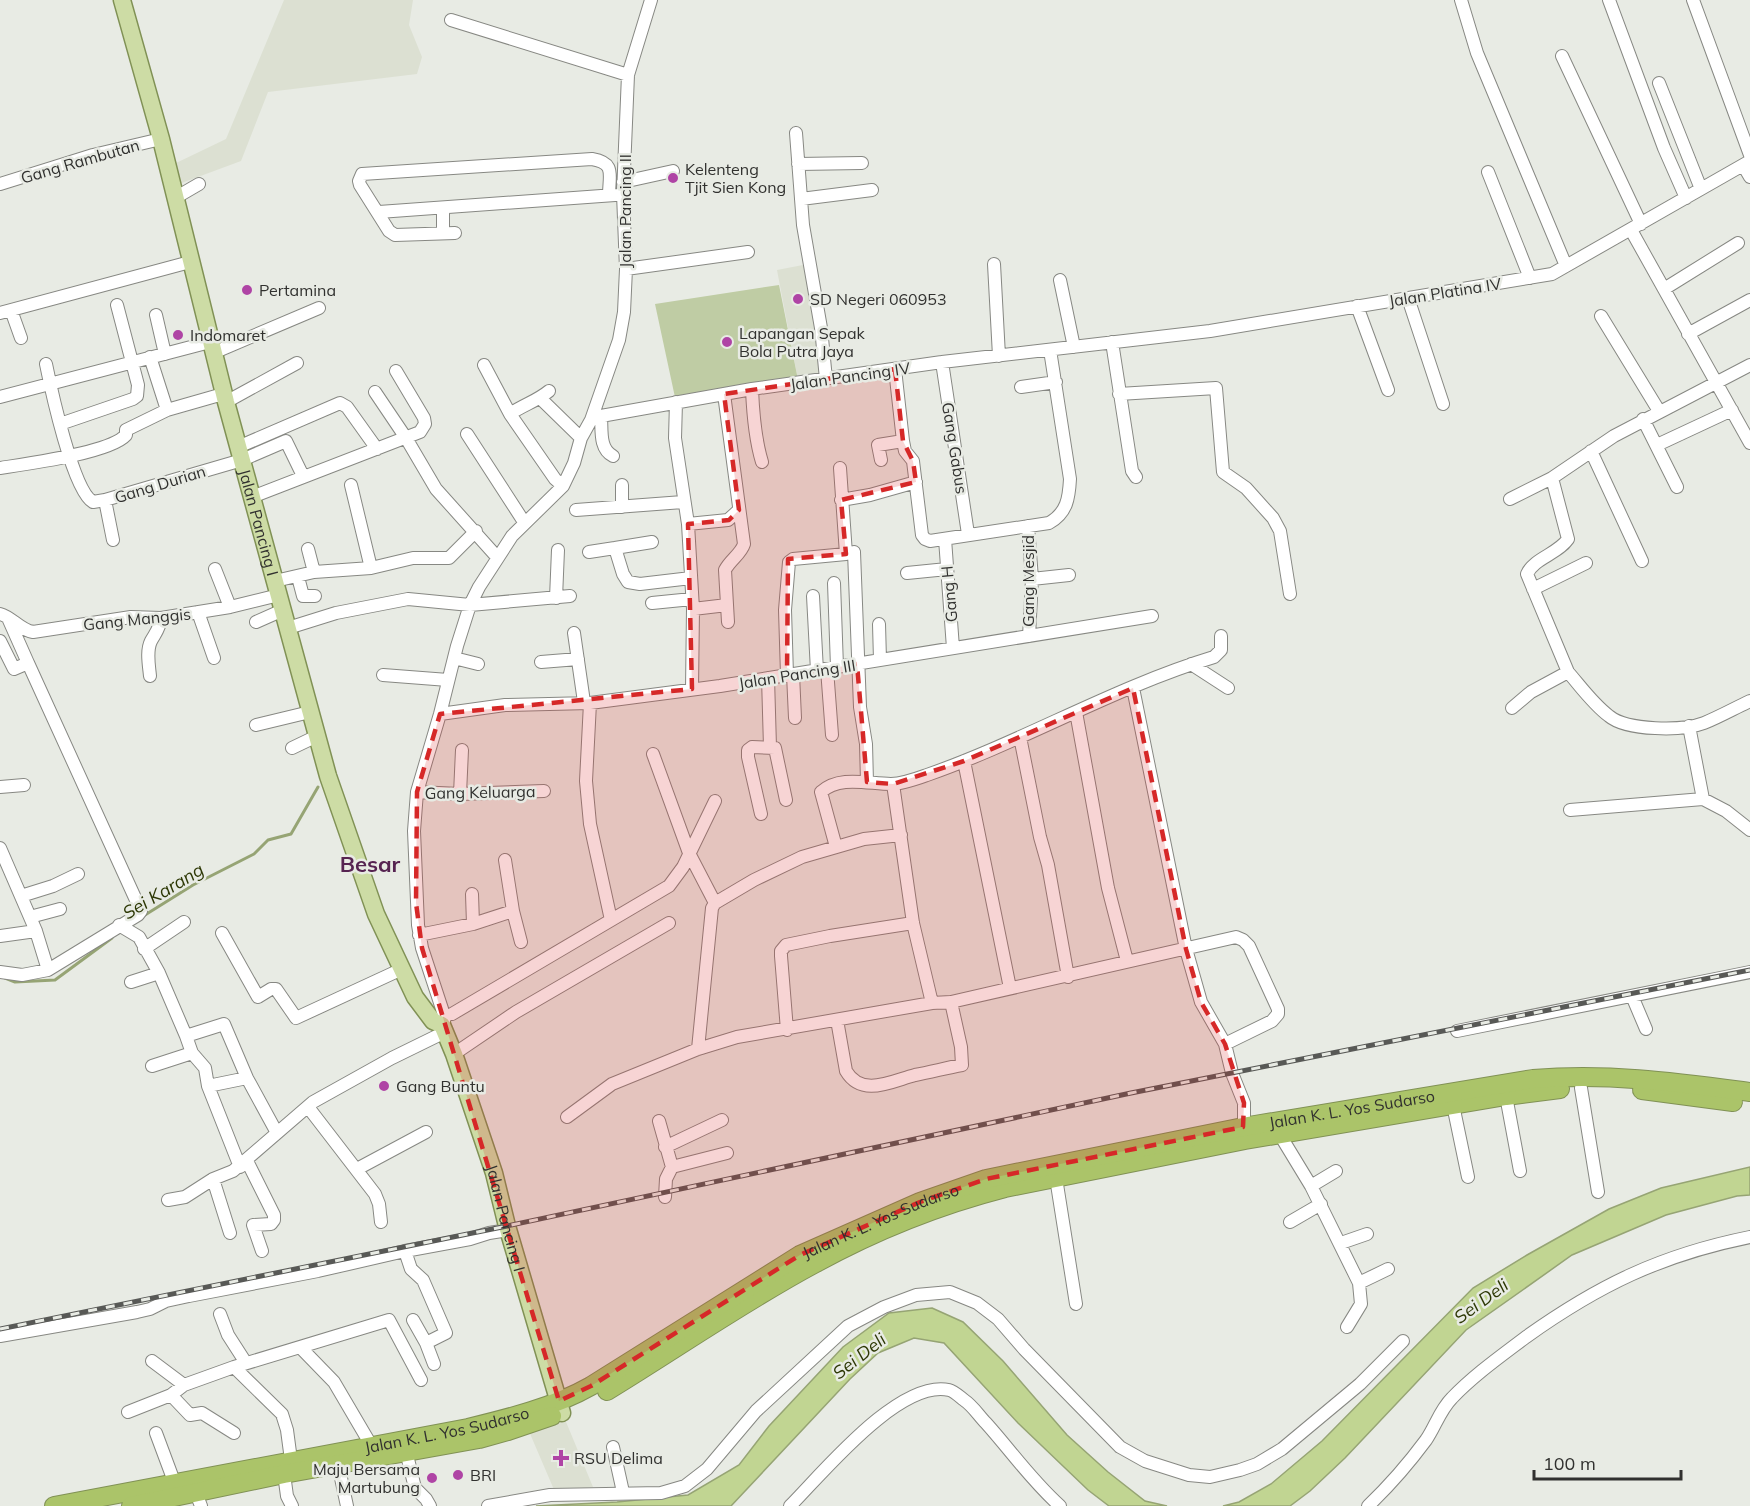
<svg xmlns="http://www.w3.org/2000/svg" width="1750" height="1506" font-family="Mulish,sans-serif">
	<rect width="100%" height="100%" fill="#e8ebe4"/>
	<path fill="#dce0d2" d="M284 0H413L409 25 422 57 417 74 268 92 241 161 179 184 174 164 226 139Z
		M808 264 822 376 798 380 777 270Z
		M564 1417 593 1487 555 1492 528 1429Z"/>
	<path fill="#bfcca4" d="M779 285 798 380 676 402 655 304Z"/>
	<path fill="#c1d592" stroke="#96a474" stroke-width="1.5" d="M1750 1167V1195L1737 1196 1666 1215 1572 1255 1466 1330 1345 1458 1310 1491 1290 1506H1223L1239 1502 1271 1484 1322 1441 1473 1288 1527 1255 1609 1209 1661 1188Z
		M932 1308 963 1322 1003 1361 1067 1435 1108 1472 1145 1501 1167 1506H1109L1088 1490 1018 1423 944 1343 914 1338 878 1353 850 1379 731 1506H536L617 1502 688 1495 739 1465 769 1426 843 1347 889 1313Z"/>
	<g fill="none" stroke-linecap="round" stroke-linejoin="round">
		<path stroke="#96a474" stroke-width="3" d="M145 915 193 885 254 854 268 840 291 834 318 787
			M5 978 15 982 55 980 112 938"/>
		<g stroke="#878883" stroke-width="14">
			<path id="minor" d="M1461 0 1477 53 1566 266
				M1609 0 1664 148 1686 198
				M1693 0 1750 155
				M451 20 628 75
				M1562 56 1641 224
				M1659 83 1701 189
				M796 133 803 225 821 328 826 379
				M798 164 862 163
				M1743 165 1750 177
				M1488 172 1530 278
				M623 182 673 171
				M0 184 93 155 161 139
				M175 198 199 184
				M801 199 872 190
				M379 212 615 195
				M1631 230 1750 443
				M443 233V208
				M455 233 395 235 389 231 360 185 359 181 362 174 592 159C616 163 609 175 609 195
				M994 264 999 356
				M626 269 748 252
				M1060 280 1074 347
				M1664 289 1738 243
				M1408 298 1443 404
				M1357 306 1388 390
				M11 310 21 338
				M0 313 190 262
				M156 315 165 354
				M1601 316 1659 411
				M1688 334 1750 300
				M1112 342 1132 471 1136 477
				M213 353 319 308
				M150 357 167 410
				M942 362 968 534
				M46 364C51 389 73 491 93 502L105 500 242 460 286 441 303 476
				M484 365 510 414 555 479 563 486
				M895 369 903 441 905 451 913 461 922 535 925 539 930 541 1049 523C1067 513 1069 498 1070 479L1050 350
				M1021 387 1056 382
				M752 389C753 414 755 439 762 462
				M375 392 406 438 436 489 497 557
				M724 394 744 544C741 554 730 560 725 570L728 622
				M1119 394 1216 388 1223 472 1246 488 1273 518 1280 531 1290 594
				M0 397 210 342
				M540 398 581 438
				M226 402 297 363
				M676 402 675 438 688 524 693 609 692 689
				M510 414C523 405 537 401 549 391
				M601 416C602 430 599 449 613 456
				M1643 419 1677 487
				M591 420 601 416 752 389 942 362 1210 331 1552 274 1750 161
				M60 424 133 399 137 396 138 385 117 305
				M467 434 524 522
				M1657 445 1732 410
				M238 447 340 403 347 407 377 449
				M1591 451 1642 561
				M881 460 878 445 903 441
				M0 468C26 464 110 453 126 435V430L167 410 223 394
				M840 468 846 554 854 552 860 707 866 744 867 782
				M351 485 371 568
				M252 497 420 432 425 424 424 418 396 371
				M1510 499 1552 478
				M105 500 113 540
				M841 500 870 495 916 482
				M622 507V485
				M576 510 683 502
				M688 524 728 520 739 510
				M1028 526 1032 579 1029 636
				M945 539 953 648
				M652 542 615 548 623 574 628 582 640 584 691 578
				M308 549 314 572
				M589 552 615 548
				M215 569 230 607
				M907 573 947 569
				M298 577 303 596H315
				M1032 579 1069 575
				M275 581 314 572 371 568 413 558H449L476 531
				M834 583 837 667
				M1533 589 1586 563
				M813 596 817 671
				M556 598 558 550
				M652 603 692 599
				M693 609 727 605
				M198 612 214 658
				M0 614C12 617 20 630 33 632L131 617 161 618 230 607 279 595
				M8 618 28 663
				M256 622 283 610
				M879 624 880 660
				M288 628 336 613 408 599 470 605 570 596
				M574 633 584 702
				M0 641 14 669 28 663 141 911 138 915 48 970 22 975 0 972
				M454 658 478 664
				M541 662 578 659
				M1191 664 1228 688
				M827 669 832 735
				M1568 672 1527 574C1534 558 1558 554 1568 539L1552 478 1614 436 1750 365
				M793 674 795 718
				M383 675 448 680
				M787 675 785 610 789 562 793 559 846 554
				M150 676C149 665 146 651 151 641 156 632 160 628 161 618
				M768 678 770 747
				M1133 688 1186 949 1201 1002 1225 1044 1232 1073 1244 1103V1133
				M590 703 586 781 590 824 611 920
				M1512 708 1531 692 1568 672C1581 687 1593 704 1609 716 1627 731 1683 731 1704 723 1719 717 1735 708 1750 701
				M1076 712 1108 888 1127 961
				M440 714 505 705 590 703 720 686 1152 616
				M256 725 310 712
				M1689 726 1703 799
				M1020 737 1040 837 1048 865 1068 977
				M292 748 317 736
				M653 754 689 853 715 903
				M964 761 1010 988
				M893 784 913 923 932 1003
				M0 787 24 785
				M417 792 460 794 544 791
				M460 794 462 750
				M1570 810 1703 799 1726 811 1750 830
				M761 814 748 757V750L752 747 775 748 786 800
				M836 847 821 792C840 775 868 784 891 784 903 784 916 779 927 775 1024 741 1115 687 1214 657L1221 650V636
				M0 848 36 931 48 970
				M505 860 513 911 521 942
				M472 894 473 924
				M21 896 53 886 78 874
				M30 917 60 909
				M119 925 139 937 159 973 186 1036 192 1053 205 1068 208 1086 240 1167
				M222 933 258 997 271 989H276L296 1018 402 969
				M419 935 473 924 513 911
				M0 936 36 931
				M144 949 184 922
				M131 982 159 973
				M1632 996 1646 1029
				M452 1014 669 886 683 867 715 801
				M837 1020 846 1071C862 1098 892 1081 915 1075 931 1072 946 1068 962 1065L961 1047 951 1002
				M442 1025 445 1018 422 948 418 925 414 831 417 792 440 714 457 646 470 605 479 587 512 536 563 486 574 463 581 438 591 420 619 340 624 312 626 269 623 194 628 75 651 0
				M787 1030 781 956V951L786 945 830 936 913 923
				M1457 1031 1750 972
				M186 1036 224 1024 247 1078 277 1133
				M698 1049 712 908 715 903 754 880 802 857 864 839 901 835
				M454 1054 516 1012 669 923
				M152 1066 192 1053
				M208 1086 247 1078
				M1581 1088 1598 1192
				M1506 1096 1520 1171
				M1453 1105 1468 1177
				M308 1107 375 1194 379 1204 381 1222
				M567 1117 612 1084 698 1049 737 1037 932 1003 951 1002 1236 937 1243 940 1249 946 1278 1009V1014L1272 1021 1225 1044
				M659 1121 672 1167 727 1153
				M1280 1135 1311 1186 1359 1283 1361 1304 1347 1327
				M665 1147 722 1120
				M247 1161 274 1215V1220L271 1224 253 1225 262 1251
				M357 1169 426 1132
				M1056 1178 1076 1304
				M213 1179 230 1233
				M1311 1186 1336 1171
				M665 1197 666 1179 672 1167
				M168 1200 185 1197 213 1179 233 1171 313 1102 392 1058 445 1032
				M1290 1222 1321 1204
				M1341 1243 1367 1234
				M405 1251 411 1269 423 1280 446 1333 426 1343
				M1359 1283 1388 1269
				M220 1314 228 1335 246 1363
				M413 1320 426 1343 434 1364
				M0 1336 137 1312 150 1309 166 1301 189 1296 318 1271 405 1251 470 1239 489 1233 508 1230
				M301 1348 334 1382 371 1445
				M152 1361 184 1385
				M234 1367 282 1414 287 1430 291 1460
				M171 1395 190 1415 202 1413 234 1433
				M128 1412 171 1395 184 1385 234 1367 389 1320 421 1380
				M156 1433 175 1484
				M613 1447 623 1492
				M406 1451 415 1488 426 1499 430 1506
				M338 1464 347 1506
				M284 1474 287 1496 292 1506
				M196 1493 201 1506
				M488 1506 550 1495 661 1493 685 1486 707 1469 756 1411 848 1326 884 1307 916 1295 950 1292 977 1303 998 1319 1024 1349 1120 1447 1145 1461 1189 1475 1210 1477 1240 1470 1257 1464 1282 1449 1360 1384 1403 1341
				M790 1506C822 1474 899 1379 949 1390 954 1391 960 1397 964 1400 973 1406 979 1416 986 1423 1012 1452 1031 1480 1060 1506
				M1368 1506C1389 1486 1409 1463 1426 1440 1435 1427 1440 1410 1452 1398 1474 1375 1501 1356 1526 1337 1599 1285 1661 1255 1750 1237"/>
		</g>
		<g stroke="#809155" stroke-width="19">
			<g id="major">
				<path id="s1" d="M122 0 161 139 226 402 328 776 376 914 415 997 433 1021 442 1025 454 1054 494 1173 507 1226 562 1413"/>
			</g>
		</g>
		<g stroke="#809155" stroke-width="20">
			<g id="highway">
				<path d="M1642 1090 1733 1102"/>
				<path d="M607 1391C676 1349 743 1302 814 1264 874 1231 939 1205 1005 1188L1245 1140 1506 1096 1560 1089"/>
				<path id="s2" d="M54 1506 468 1428C509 1418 554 1407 591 1386L800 1255 920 1202 986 1179 1243 1127 1533 1079C1610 1073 1674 1082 1750 1092"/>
				<path d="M131 1506 284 1474 479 1439 508 1431 552 1416"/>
			</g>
		</g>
		<use href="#minor" stroke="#fff" stroke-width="12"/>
		<use href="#major" stroke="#cddca5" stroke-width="16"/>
		<use href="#highway" stroke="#abc469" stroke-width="18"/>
		<g stroke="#585956" stroke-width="5">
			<path id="rail" d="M0 1329 507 1226 1131 1093 1750 970"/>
		</g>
		<use href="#rail" stroke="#e8ebe4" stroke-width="3" stroke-dasharray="9" stroke-linecap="butt"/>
	</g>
	<path fill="#d62828" fill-opacity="0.2" stroke="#d62828" stroke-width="4.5" stroke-dasharray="12 8" stroke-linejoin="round" d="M895 369 903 441 913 461 916 482 841 500 846 554 788 559 787 675 857 664 867 782 893 784 964 761 1133 688 1186 949 1201 1002 1225 1044 1244 1103 1243 1127 986 1179 920 1202 800 1255 591 1386 559 1401 422 948 416 903 417 792 440 714 692 689 688 524 729 520 739 510 724 394Z"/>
	<g fill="#af44a5" stroke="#e8ebe4" stroke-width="2">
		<circle cx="673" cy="178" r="6"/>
		<circle cx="247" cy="290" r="6"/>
		<circle cx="798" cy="299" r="6"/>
		<circle cx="178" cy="335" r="6"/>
		<circle cx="727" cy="342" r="6"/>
		<circle cx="384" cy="1086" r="6"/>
		<path d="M558 1449h6v6h6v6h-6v6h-6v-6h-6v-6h6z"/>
		<circle cx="458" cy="1475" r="6"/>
		<circle cx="432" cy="1478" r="6"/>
	</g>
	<g text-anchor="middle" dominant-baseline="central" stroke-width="5" stroke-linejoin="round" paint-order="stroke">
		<g font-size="16" fill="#31312f" stroke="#e8ebe4">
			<text transform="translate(80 161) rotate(-16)">Gang Rambutan</text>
			<text transform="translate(625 211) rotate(-90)">Jalan Pancing II</text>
			<text transform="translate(1445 292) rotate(-9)">Jalan Platina IV</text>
			<text transform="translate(850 376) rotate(-8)">Jalan Pancing IV</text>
			<text transform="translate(955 448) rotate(81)">Gang Gabus</text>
			<text transform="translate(160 484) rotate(-17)">Gang Durian</text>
			<text stroke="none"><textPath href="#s1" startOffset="540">Jalan Pancing I</textPath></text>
			<text transform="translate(1028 581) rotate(-90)">Gang Mesjid</text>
			<text transform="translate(949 594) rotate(-95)">Gang H</text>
			<text transform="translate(137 619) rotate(-6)">Gang Manggis</text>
			<text transform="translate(797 674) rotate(-9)">Jalan Pancing III</text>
			<text transform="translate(480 792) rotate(-1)">Gang Keluarga</text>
			<text stroke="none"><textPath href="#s2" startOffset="1372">Jalan K. L. Yos Sudarso</textPath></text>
			<text stroke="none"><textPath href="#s1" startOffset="1284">Jalan Pancing I</textPath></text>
			<text stroke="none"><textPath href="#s2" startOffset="886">Jalan K. L. Yos Sudarso</textPath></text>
			<text stroke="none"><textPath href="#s2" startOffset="400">Jalan K. L. Yos Sudarso</textPath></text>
		</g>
		<g font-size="16" fill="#31312f" stroke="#e8ebe4" text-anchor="start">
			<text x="685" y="169">Kelenteng<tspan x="685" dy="18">Tjit Sien Kong</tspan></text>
			<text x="259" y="290">Pertamina</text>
			<text x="810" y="299">SD Negeri 060953</text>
			<text x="739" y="333">Lapangan Sepak<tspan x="739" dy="18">Bola Putra Jaya</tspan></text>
			<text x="190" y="335">Indomaret</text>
			<text x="396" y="1086">Gang Buntu</text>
			<text x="574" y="1458">RSU Delima</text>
			<text x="420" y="1469" text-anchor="end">Maju Bersama<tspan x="420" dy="18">Martubung</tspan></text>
			<text x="470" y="1475">BRI</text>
		</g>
		<g font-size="18" font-style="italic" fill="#2d3805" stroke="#e8ebe4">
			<text transform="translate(163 891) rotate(-31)">Sei Karang</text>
			<text transform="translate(1481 1301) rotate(-36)">Sei Deli</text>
			<text transform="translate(859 1356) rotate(-38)">Sei Deli</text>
		</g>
		<g font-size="22" font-weight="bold" fill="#562351" stroke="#e8ebe4">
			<text x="370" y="864">Besar</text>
		</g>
	</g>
	<path d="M1534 1470v9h147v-9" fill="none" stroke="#31312f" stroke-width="3"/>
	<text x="1543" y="1470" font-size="18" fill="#31312f" stroke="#e8ebe4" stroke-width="4.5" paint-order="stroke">100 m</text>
</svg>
